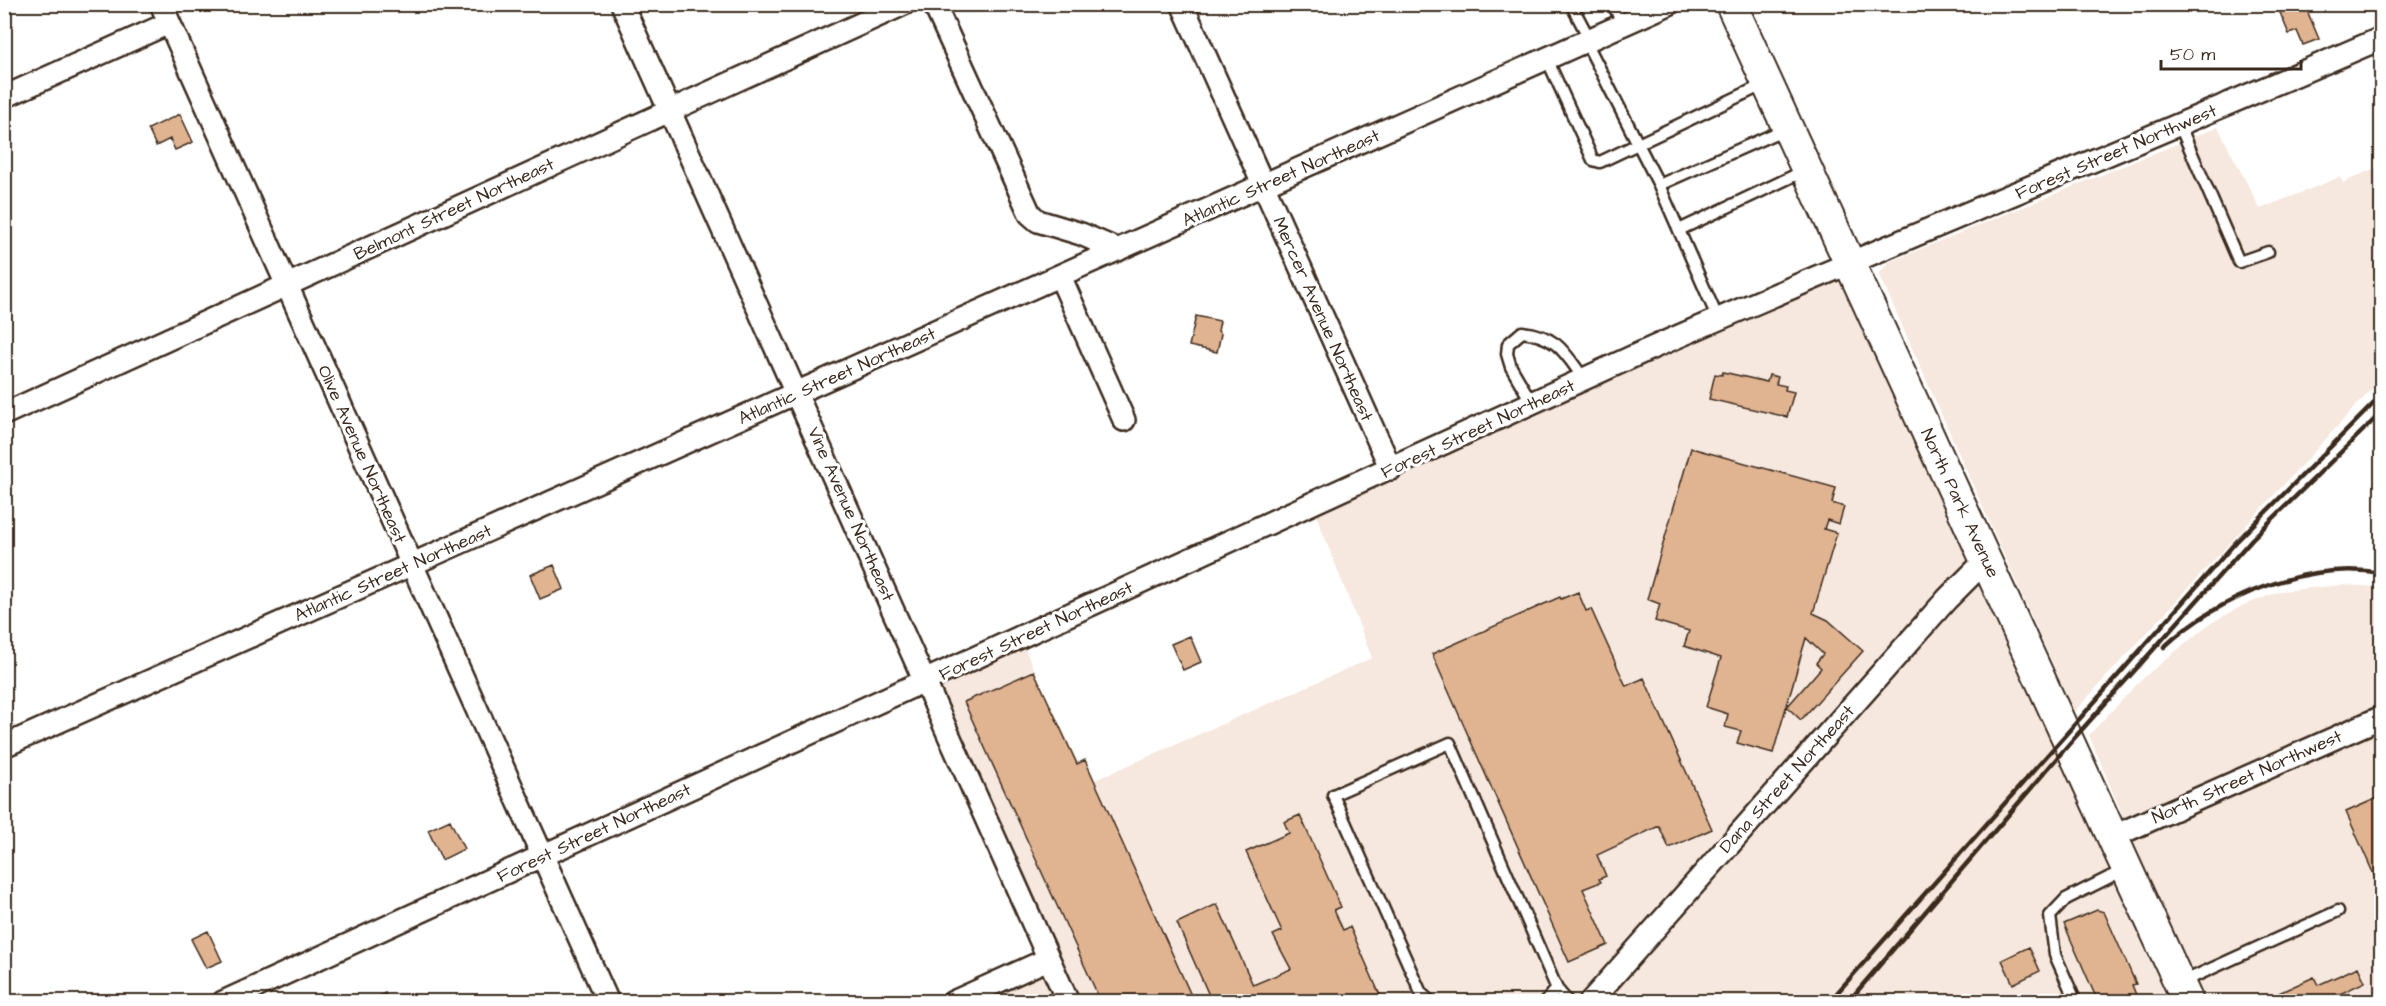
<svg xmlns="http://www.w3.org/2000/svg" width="2386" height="1006" font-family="'Architects Daughter',sans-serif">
	<rect width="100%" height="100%" fill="#fff"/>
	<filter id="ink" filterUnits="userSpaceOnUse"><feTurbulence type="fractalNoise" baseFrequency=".0167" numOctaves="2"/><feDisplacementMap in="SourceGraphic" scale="12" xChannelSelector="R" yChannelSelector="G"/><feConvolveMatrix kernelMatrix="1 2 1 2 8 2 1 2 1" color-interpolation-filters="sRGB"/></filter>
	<g filter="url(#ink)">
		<path fill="#f6e8de" d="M2218 127 2260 209 2340 177 2343 183 2381 165V379L2074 712 1879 274 1889 262Z
			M1849 262 2188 1001H953L1048 959 925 682 1020 639 1088 783 1372 658 1312 505Z
			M2341 585 2381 587V706L2124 819 2089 735 2143 678 2208 625 2242 606 2281 591Z
			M2381 731V1001H2206L2131 840Z"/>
		<path fill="#e0b391" stroke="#3b2a1e" stroke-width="1.5" d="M2287 4H2296L2299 11 2306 8 2319 39 2303 45 2297 31 2289 34 2278 8Z
			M180 114 193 142 175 150 170 139 156 146 148 129Z
			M1196 316 1220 321 1218 331 1221 334 1217 352 1189 346Z
			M1723 372 1767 382 1769 375 1778 377 1776 384 1786 386 1785 390 1794 392 1787 417 1709 399 1715 374 1722 375Z
			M1691 448 1836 488 1832 503 1844 507 1839 524 1827 520 1824 529 1837 533 1813 613 1828 620 1863 651 1801 720 1787 707 1821 668 1816 663 1823 654 1806 638 1773 753 1737 743 1741 731 1725 727 1728 714 1706 707 1721 658 1684 646 1689 631 1655 621 1660 604 1647 599Z
			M554 565 564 589 540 599 530 575Z
			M1578 592 1586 611 1591 609 1626 686 1644 678 1712 829 1669 848 1659 826 1597 855 1606 876 1599 879 1601 882 1583 889 1608 945 1569 962 1432 654 1560 597 1561 599Z
			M1190 636 1201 662 1183 670 1171 644Z
			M1034 671 1077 764 1085 760 1194 1002H1101L964 702Z
			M2382 796V893L2346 812Z
			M1300 815 1341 907 1334 910 1343 930 1350 927 1383 1002H1212L1177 923 1217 904 1253 985 1291 969 1273 935 1282 931 1246 852 1289 833 1284 822Z
			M450 820 464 849 442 860 428 830Z
			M2097 910 2104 912 2136 984 2132 985 2139 1002H2098L2064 924Z
			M208 931 222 961 206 968 191 939Z
			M2029 947 2040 971 2013 984 2002 960Z
			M2358 967 2365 982 2323 1002H2259L2314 977 2318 985Z
			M385 993 389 1002H368Z"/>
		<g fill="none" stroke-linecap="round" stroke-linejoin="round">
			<g stroke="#3b2a1e" stroke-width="15">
				<path id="lane" d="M1571 4 1590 40
					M1613 4 1623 25
					M1586 42 1659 185 1718 319
					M1547 59 1593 160 1600 162 1767 83
					M2180 126 2239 262 2268 252
					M1659 185 1785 129
					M1679 230 1806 170
					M1532 403 1511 367 1507 354 1508 344 1522 332C1558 336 1565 353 1584 379
					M2180 983 2338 911
					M1431 1002 1421 993 1333 795 1450 743 1557 989
					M1545 1002 1557 989 1568 1002
					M2076 1002 2055 955 2050 916 2066 899 2126 869"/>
			</g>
			<g stroke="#3b2a1e" stroke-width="26">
				<path id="street" d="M161 4 608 1002
					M622 4 1068 1002
					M934 4 1030 214 1038 221 1081 234 1118 250
					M1182 4 1391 469
					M4 97 169 23
					M1060 276 1124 420
					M4 414 904 4
					M4 746 1669 4
					M2112 837 2382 717
					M223 1002 1645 351C1889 244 2137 144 2382 38
					M953 1002 1048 959
					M1590 1002 1947 599 1987 559"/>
			</g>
			<g stroke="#3b2a1e" stroke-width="34">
				<path id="secondary" d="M1731 4 2188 1002"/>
			</g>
			<use href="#lane" stroke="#fff" stroke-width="10"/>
			<use href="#street" stroke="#fff" stroke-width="21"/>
			<use href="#secondary" stroke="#fff" stroke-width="30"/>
			<path stroke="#3b2a1e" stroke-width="4.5" d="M2164 647C2218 597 2307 560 2382 573
				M1829 1002 2236 542 2382 395
				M1848 1002 2069 744 2252 539 2382 412"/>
		</g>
	</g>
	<g text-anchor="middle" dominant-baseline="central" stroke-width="6" stroke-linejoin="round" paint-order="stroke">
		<g font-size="18" fill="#3b2a1e" stroke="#fff">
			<text transform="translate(2116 152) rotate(-23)">Forest Street Northwest</text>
			<text transform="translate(1281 178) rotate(-24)">Atlantic Street Northeast</text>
			<text transform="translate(454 209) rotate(-25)">Belmont Street Northeast</text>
			<text transform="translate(1323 319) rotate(66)">Mercer Avenue Northeast</text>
			<text transform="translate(837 376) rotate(-24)">Atlantic Street Northeast</text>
			<text transform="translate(1478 429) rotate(-25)">Forest Street Northeast</text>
			<text transform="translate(362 454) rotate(66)">Olive Avenue Northeast</text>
			<text transform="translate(1960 503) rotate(65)">North Park Avenue</text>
			<text transform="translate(851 514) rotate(66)">Vine Avenue Northeast</text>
			<text transform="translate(393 573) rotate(-24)">Atlantic Street Northeast</text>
			<text transform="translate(1036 631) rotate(-25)">Forest Street Northeast</text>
			<text transform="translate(2247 777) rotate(-24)">North Street Northwest</text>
			<text transform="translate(1787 779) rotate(-48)">Dana Street Northeast</text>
			<text transform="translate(594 833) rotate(-25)">Forest Street Northeast</text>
		</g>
	</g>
	<rect width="2386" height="1006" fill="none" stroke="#fff" stroke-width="24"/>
	<rect x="12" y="12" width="2362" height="982" fill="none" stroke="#3b2a1e" stroke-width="2" filter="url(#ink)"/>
	<path d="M2161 60v9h140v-9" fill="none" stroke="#3b2a1e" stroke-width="3"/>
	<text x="2170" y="60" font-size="18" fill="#3b2a1e" stroke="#ffffff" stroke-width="4.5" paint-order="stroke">50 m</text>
</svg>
